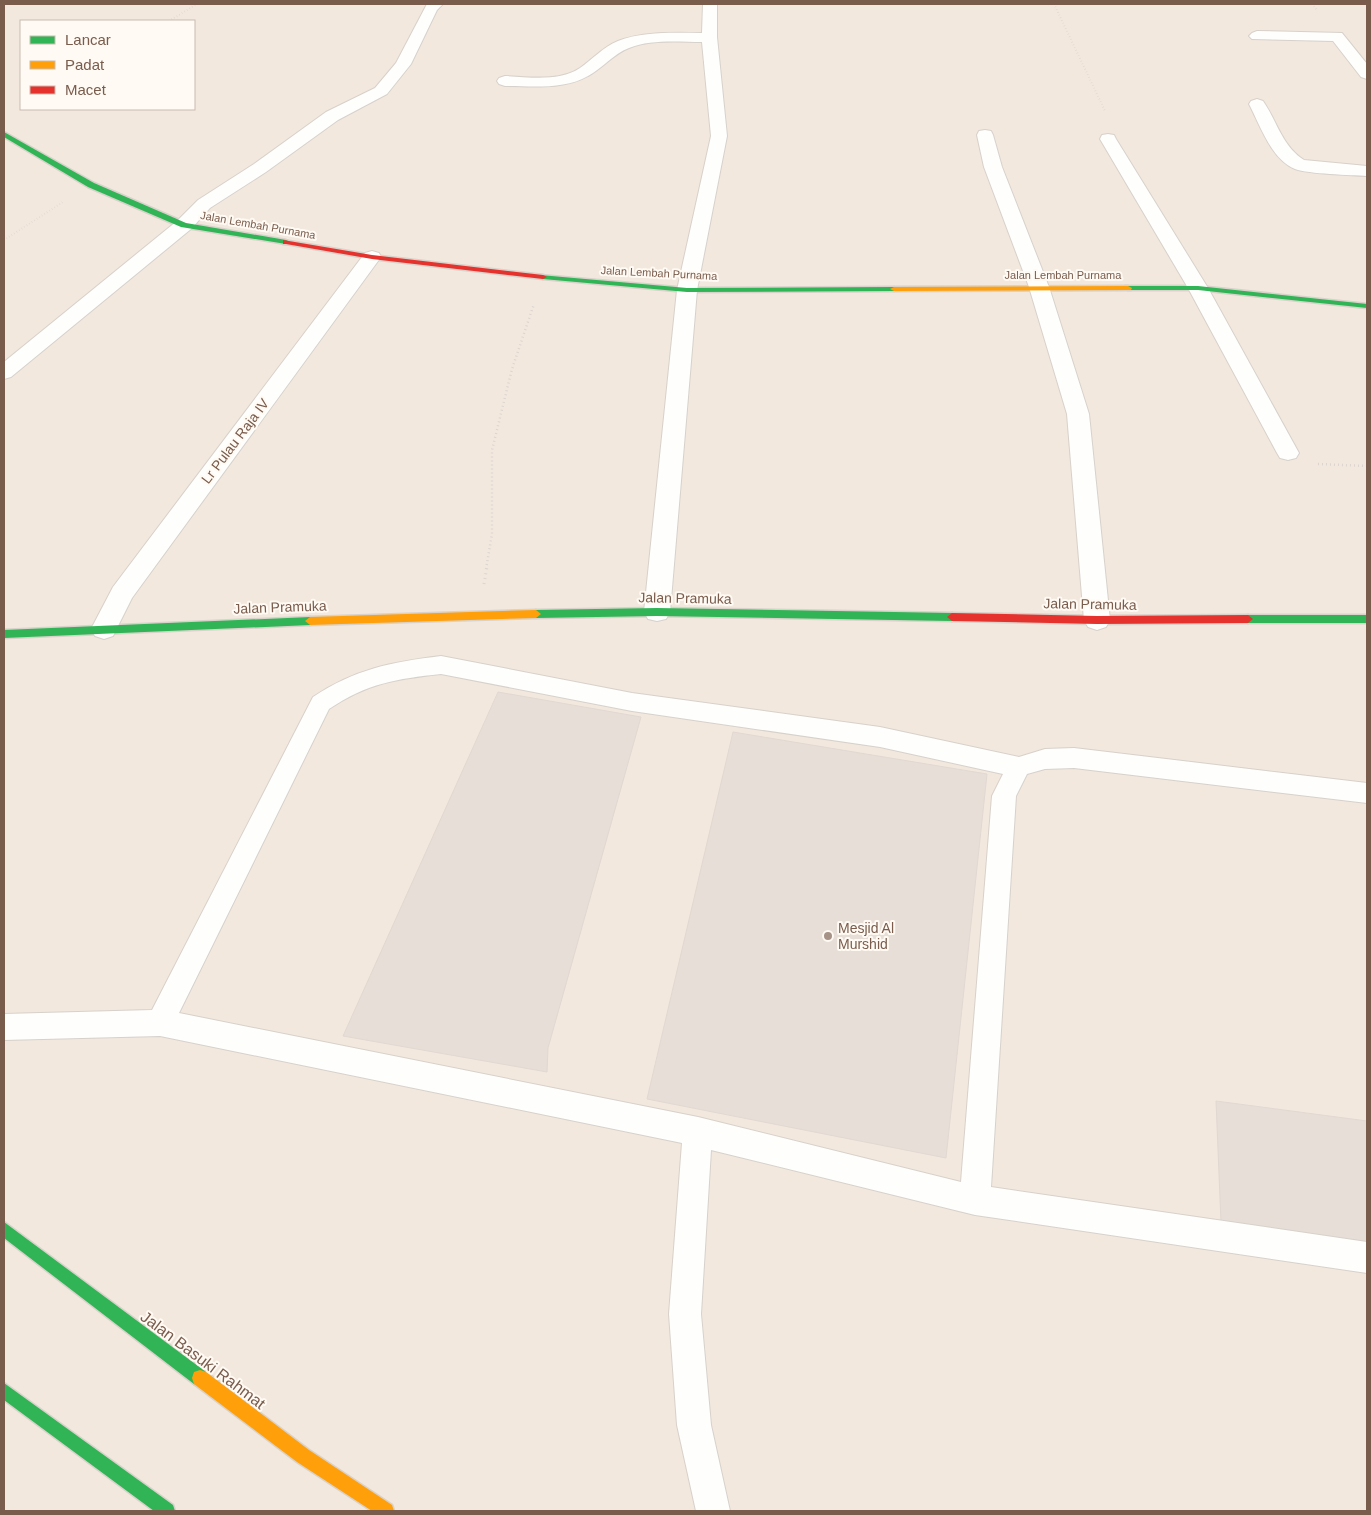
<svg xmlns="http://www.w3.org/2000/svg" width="1371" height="1515" font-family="Arial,sans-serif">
	<rect width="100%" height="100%" fill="#f9f5f0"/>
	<path fill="#f2e8de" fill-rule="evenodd" d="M4 4H1367V1511H4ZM21 21H194V109H21Z"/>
	<path fill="#e6ded7" stroke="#e2d8d2" d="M498 692 641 717 548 1048 547 1072 343 1036Z
		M733 732 987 774 946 1158 647 1099Z
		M1216 1101 1367 1121V1242L1221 1222Z"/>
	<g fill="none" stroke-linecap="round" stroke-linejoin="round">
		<g stroke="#d7d1cb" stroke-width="2">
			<path id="lane" d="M441 656 632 693 880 727 1019 757 1045 749 1074 748 1367 783V803L1074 768 1045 769 1027 774 1016 796 991 1187 1367 1242V1273L975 1215 711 1150 701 1314 711 1425 730 1511H696L677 1425 669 1314 682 1143 160 1036 4 1040V1014L152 1010 313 697C355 669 392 662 441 656ZM441 674 632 711 880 747 1003 774 992 796 961 1182 698 1117 179 1013 329 709C368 683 396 679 441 674Z"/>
		</g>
		<g stroke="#d7d1cb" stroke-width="2">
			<path id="street" d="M427 4H443L437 10 411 64 387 94 338 120 266 172 210 208 191 229 11 377 4 379V362L177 221 198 200 254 164 326 112 375 88 396 63Z
				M703 4H717V37L727 136 697 290 670 612 666 619 657 621 648 619 644 612 677 290 711 136 702 42C679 42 651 39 629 48 613 54 603 68 588 76 564 90 532 86 505 86L499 84 497 81 499 78 505 76C529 77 559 82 580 68 593 59 603 47 618 41 644 31 674 33 702 33Z
				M1257 31 1342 33 1367 64V79L1361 77 1333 41 1252 39 1249 36 1252 33Z
				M1257 99 1263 101C1277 121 1282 146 1304 160L1367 166V176C1351 175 1308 174 1295 169 1271 159 1260 125 1249 104L1251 101Z
				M985 130 991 131 993 135 1002 167 1049 287 1089 414 1110 620 1106 627 1097 630 1088 627 1084 620 1067 414 1029 287 984 167 977 135 979 131Z
				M1108 134 1114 135 1116 139 1208 288 1299 453 1296 458 1288 460 1280 458 1277 453 1188 288 1100 139 1102 135Z
				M372 251 379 253 381 257 132 598 113 636 104 639 95 636 91 629 113 587 365 253Z"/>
		</g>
		<g stroke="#d9d2cb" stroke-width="3">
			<path id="fast" d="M4 132 94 183 186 223 286 240 290 242 286 244 181 227 88 187 4 137Z
				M540 275 687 288 894 287 898 289 894 291 687 292 543 279 539 277Z
				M1125 286H1198L1367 304V308L1198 290H1128L1124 288Z
				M657 608 952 613 957 617 952 621 657 616 536 618 531 614 536 610Z
				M1248 615H1367V623H1248L1243 619Z
				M310 617 315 621 310 625 4 638V630Z
				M4 1222 206 1372 208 1378 206 1384 200 1386 194 1384 4 1238Z
				M4 1383 173 1505 175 1511H154L4 1400Z"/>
		</g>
		<g stroke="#d9d2cb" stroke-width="3">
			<path id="slow" d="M1128 286 1132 288 1131 290 894 291 890 289 894 287Z
				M536 610 541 614 536 618 310 625 305 621 310 617Z
				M200 1370 206 1372 309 1450 392 1505 394 1511H372L297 1462 194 1384 192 1378 194 1372Z"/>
		</g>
		<g stroke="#d9d2cb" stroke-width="3">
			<path id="jam" d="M283 240 372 255 543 275 547 277 543 279 372 259 286 244H283Z
				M952 613 1097 616 1248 615 1253 619 1248 623 1097 624 952 621 947 617Z"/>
		</g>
		<path stroke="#dcd5d0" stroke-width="2" stroke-dasharray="0.5 2.5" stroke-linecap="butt" d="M1054 4 1105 111
			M1312 4 1317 10
			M169 21 197 4
			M4 240 63 202"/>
		<path stroke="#dcd5d0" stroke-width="2.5" stroke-dasharray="1 3" stroke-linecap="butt" d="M1318 464 1367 466
			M486 569 492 534V450L512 369 534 304"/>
		<path stroke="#dcd5d0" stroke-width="3" stroke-dasharray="1 4" stroke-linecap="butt" d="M484 584 487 567"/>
		<use href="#lane" fill="#fefefd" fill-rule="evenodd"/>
		<use href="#street" fill="#fefefd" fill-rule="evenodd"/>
		<use href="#fast" fill="#30b455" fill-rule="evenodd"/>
		<use href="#slow" fill="#ff9f0a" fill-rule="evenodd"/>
		<use href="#jam" fill="#e5322d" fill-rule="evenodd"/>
	</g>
	<circle fill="#a69286" stroke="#fffaf3" stroke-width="2" cx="828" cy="936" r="5"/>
	<g text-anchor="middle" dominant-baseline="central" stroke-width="4" stroke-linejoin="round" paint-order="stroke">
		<g font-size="11" fill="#7a5c4d" stroke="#fffaf3">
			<text transform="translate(258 225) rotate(10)">Jalan Lembah Purnama</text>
			<text transform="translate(659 273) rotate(3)">Jalan Lembah Purnama</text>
			<text x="1063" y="275">Jalan Lembah Purnama</text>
		</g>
		<g font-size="14" fill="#7a5c4d" stroke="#fffaf3">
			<text transform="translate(235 441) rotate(-53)">Lr Pulau Raja IV</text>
			<text transform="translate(685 598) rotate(1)">Jalan Pramuka</text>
			<text transform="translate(1090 604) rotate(1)">Jalan Pramuka</text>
			<text transform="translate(280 607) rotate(-2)">Jalan Pramuka</text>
		</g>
		<g font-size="14" fill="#7a5c4d" stroke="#fffaf3" text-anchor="start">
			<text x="838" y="928">Mesjid Al<tspan x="838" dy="16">Murshid</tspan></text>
		</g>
		<g font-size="16" fill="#7a5c4d" stroke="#fffaf3">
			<text transform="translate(203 1360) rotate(37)">Jalan Basuki Rahmat</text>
		</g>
	</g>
	<rect width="1371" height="1515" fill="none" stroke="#7a5c4d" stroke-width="10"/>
	<rect x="20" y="20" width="175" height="90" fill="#fffaf3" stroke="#cabbb1"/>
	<rect x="30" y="36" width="25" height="8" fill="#30b455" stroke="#cabbb1"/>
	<text x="65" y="45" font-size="15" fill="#7a5c4d">Lancar</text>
	<rect x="30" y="61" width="25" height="8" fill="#ff9f0a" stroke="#cabbb1"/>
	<text x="65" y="70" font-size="15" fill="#7a5c4d">Padat</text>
	<rect x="30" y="86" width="25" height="8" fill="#e5322d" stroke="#cabbb1"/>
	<text x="65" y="95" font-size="15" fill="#7a5c4d">Macet</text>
</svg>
